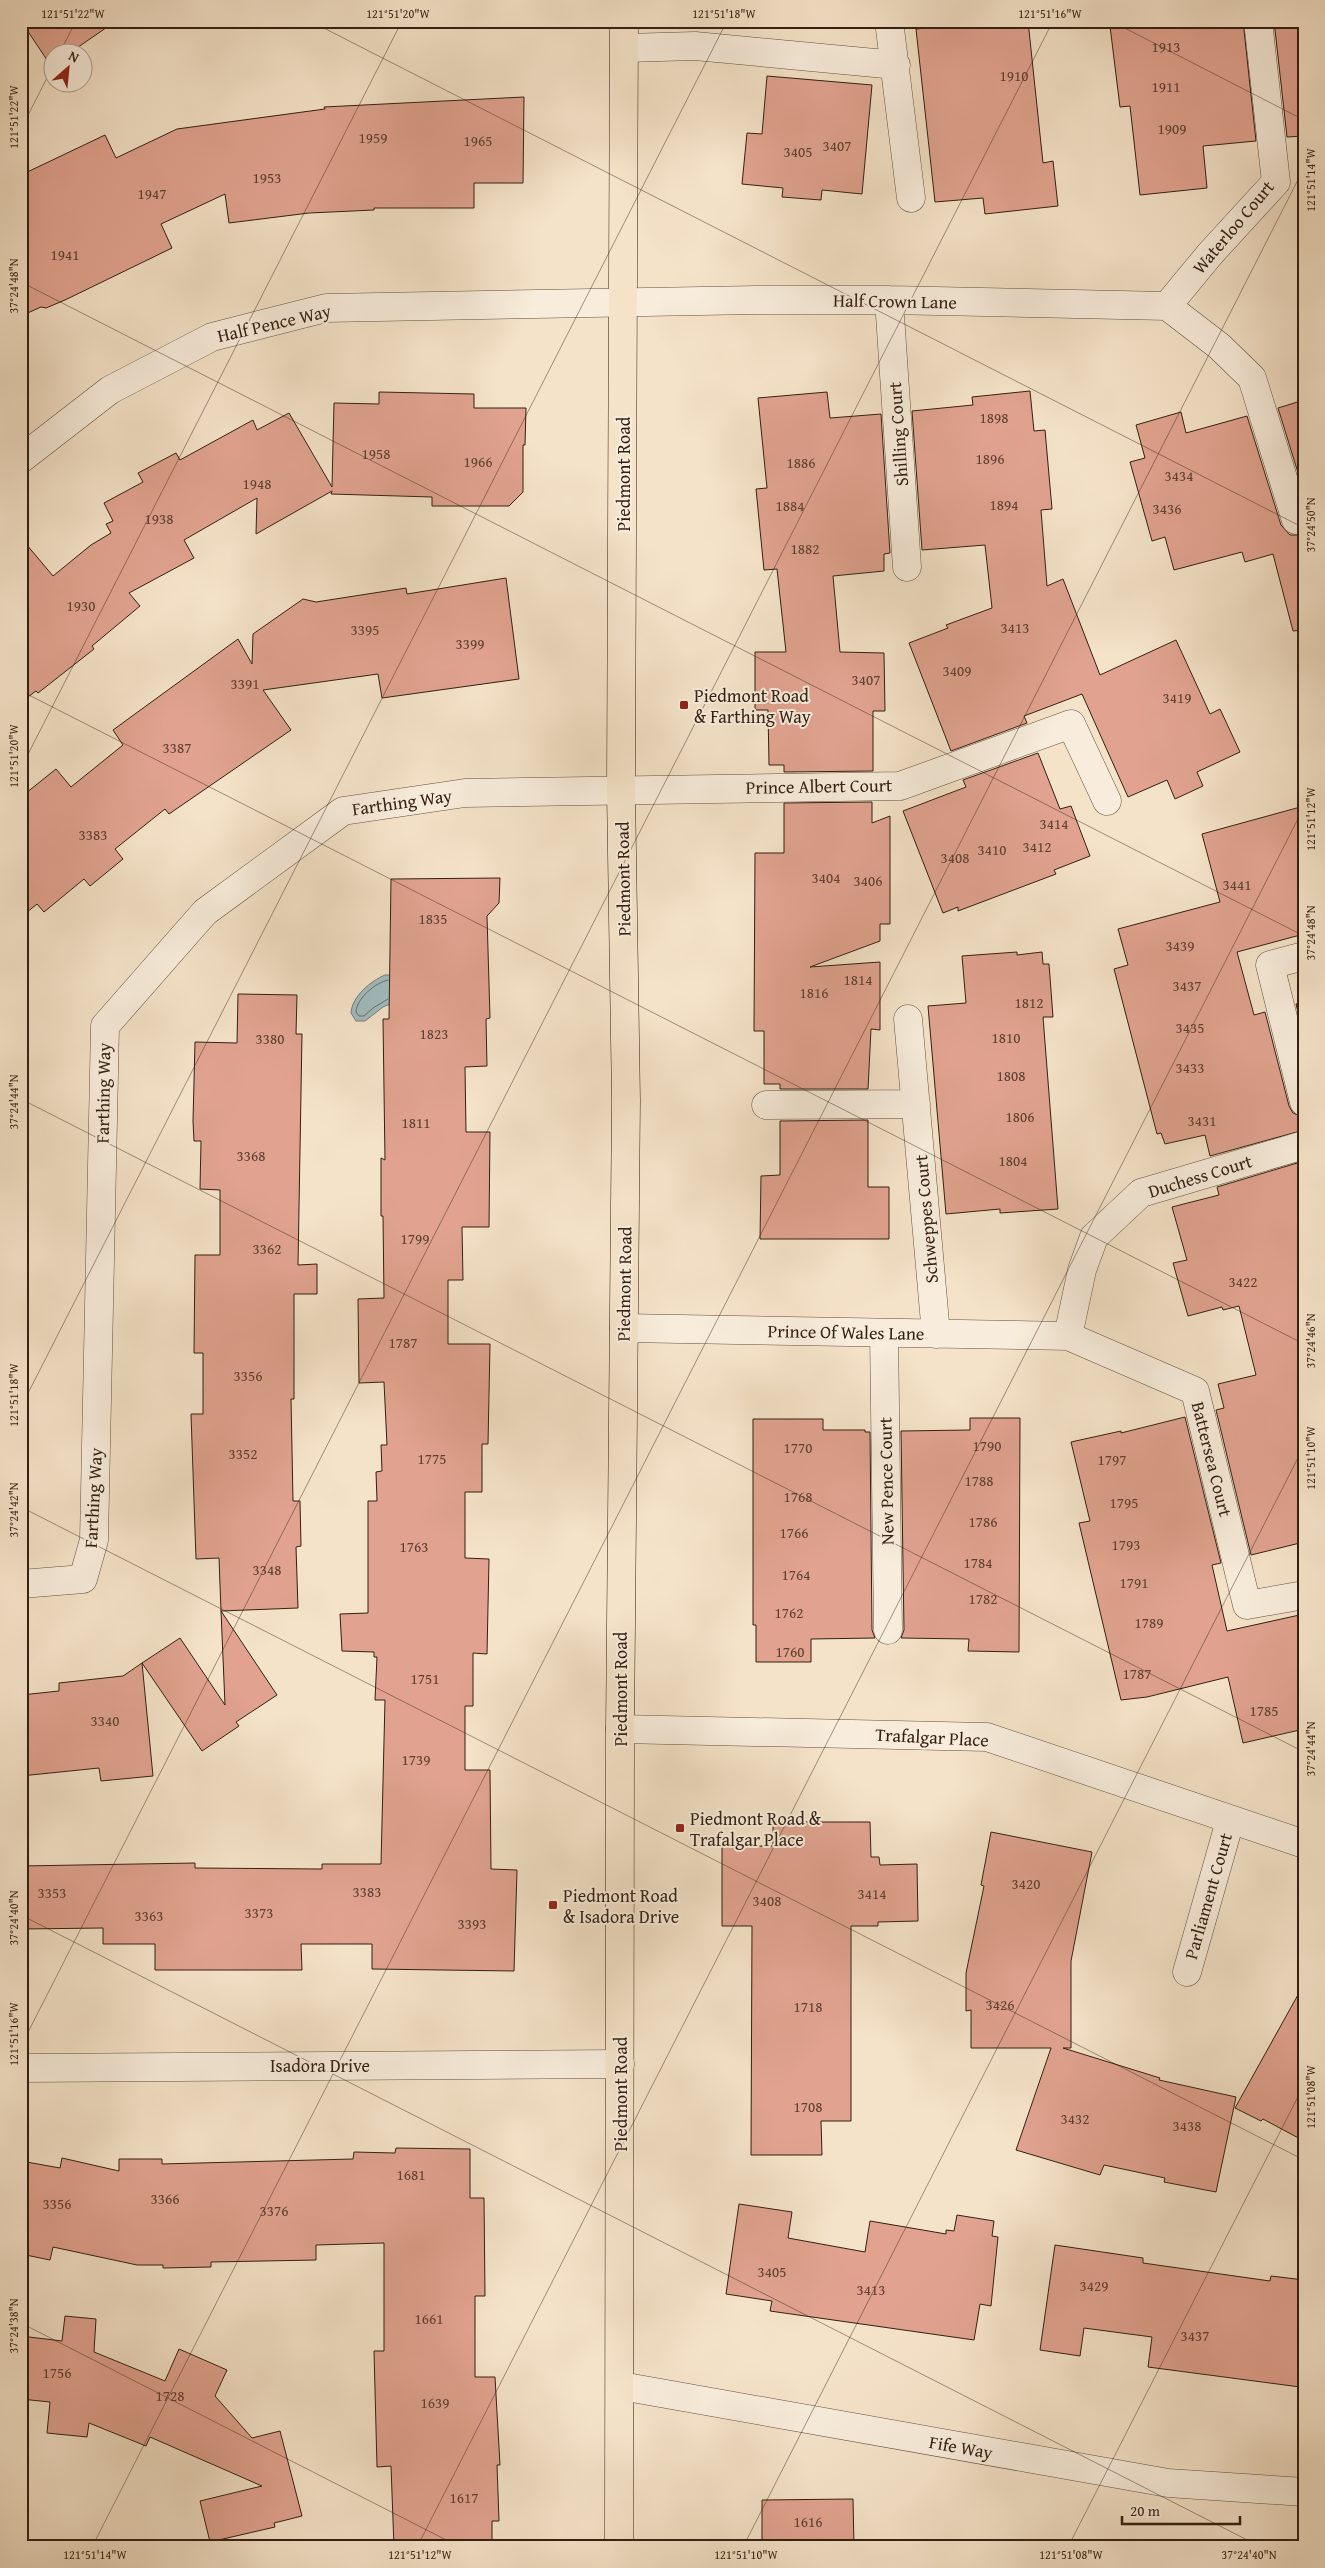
<svg xmlns="http://www.w3.org/2000/svg" width="1325" height="2568" font-family="'Gentium Book Plus',serif">
	<rect width="100%" height="100%" fill="#f5e3c9"/>
	<filter id="stains"><feTurbulence type="fractalNoise" baseFrequency=".004" numOctaves="4"/><feColorMatrix values="0 0 0 0 .2 0 0 0 0 .09 0 0 0 0 .02 0 0 0 .5 -.17"/></filter>
	<radialGradient id="worn" r=".72"><stop offset=".6" stop-color="#630" stop-opacity="0"/><stop offset="1" stop-color="#630" stop-opacity=".3"/></radialGradient>
	<path fill="#a0bcc0" stroke="#747d7a" d="M385 975H391L395 1002 383 1007 365 1021H356L351 1013C352 996 371 981 385 975Z"/>
	<g fill="none" stroke-linecap="round" stroke-linejoin="round">
		<path stroke="#6a6e69" stroke-width="1" d="M388 999 373 1008 364 1016H359L356 1012C357 998 375 983 388 980"/>
	</g>
	<path fill="#e1a390" stroke="#331f12" d="M21 21H116L71 52H52L51 66Z
		M963 21H1028L1043 163 1053 161 1058 206 985 214 983 198 935 202 916 29 964 24Z
		M1121 21H1243L1256 141 1203 146 1207 188 1140 195 1130 106 1120 107 1110 26 1122 25Z
		M1274 21H1304V136L1287 137Z
		M767 76 872 85 862 194 822 190 821 200 782 197 783 188 742 184 747 133 762 134Z
		M524 97 523 183H474V208H374V210L309 213 229 223 225 194 161 224 172 248 65 300 46 308 41 307 21 316V175L105 135 116 158 177 129 325 109 324 107Z
		M1030 391 1034 431 1045 430 1052 509 1041 510 1047 586 1063 579 1100 675 1176 640 1210 714 1220 709 1240 752 1197 772 1203 786 1175 799 1167 780 1128 797 1082 694 1024 716 1027 723 951 751 909 643 948 628 946 625 992 608 985 545 922 550 912 411 973 405 972 397Z
		M379 392 474 394V408H526L525 445H523V492L509 506H432V497L331 494 332 491 256 534 257 498 184 540 194 558 129 593 140 606 92 646 94 649 38 693 36 691 21 702V538L53 576 91 545 111 533 106 524 113 521 104 503 143 482 138 473 176 453 180 460 253 420 257 430 289 413 332 487 334 403 379 404Z
		M827 392 830 418 881 414 890 553 884 554V571L833 576 840 652 884 653 885 711H873V771L784 772V765H769L768 710H755V652H786L777 569 764 570 756 489 767 488 758 398Z
		M1304 400V492L1278 408Z
		M1181 412 1186 433 1247 416 1281 525 1290 535H1304V630L1293 631 1273 554 1245 562 1242 552 1174 570 1165 537 1152 541 1130 462 1145 458 1136 425Z
		M506 578 519 679 382 698 378 674 263 690 291 730 169 814 165 809 115 849 123 859 90 886 84 879 44 912 37 904 21 917V797L56 769 71 787 123 745 113 730 238 639 252 664 253 634 303 599 316 602 406 588 407 594Z
		M1038 753 1060 809 1071 806 1090 856 1054 870 1056 874 958 911V907L943 913 903 811 966 787 963 780Z
		M872 802V823L890 816V924H880V941L810 967 880 962V1030L871 1029 868 1089H780V1084H764V1031H754L755 853H784V803Z
		M1304 806V934L1237 952 1254 1015 1265 1012 1289 1106 1293 1113 1304 1117V1130L1210 1156 1205 1135 1165 1144 1161 1133 1157 1134 1114 969 1128 965 1118 929 1220 902 1202 834Z
		M500 878 499 903 487 916 490 1018 486 1019 487 1066 465 1067 466 1132H490L489 1227H462L463 1280H448V1344H490L488 1444H482V1492H465V1558L489 1559 487 1654 473 1653V1706H465V1770H490L491 1869 517 1870 514 1971 372 1969V1944H301L302 1970H155V1944H103V1928L21 1929V1866L195 1863V1868L322 1869V1864H381L385 1700H375L377 1657H374V1652L342 1651 340 1614 368 1613V1501H377L376 1472 382 1471 381 1445H387L384 1382 359 1383 358 1299 384 1298 383 1216H381V1158L385 1160 383 1019H389L391 879Z
		M1017 952V955L1042 952 1043 964H1049L1053 1017H1043L1058 1209 1000 1213V1209L946 1214 928 1006 966 1003 962 956Z
		M238 994 297 995 296 1034H302L298 1265 317 1264V1294H294V1399H291L293 1501H300L301 1546 296 1547 298 1608 221 1611 219 1558 196 1559 191 1414H203V1353H194L195 1255H220V1190L200 1189 201 1141H194L193 1121 195 1042 237 1043Z
		M1304 1002V1036L1296 1004Z
		M868 1120V1187H889V1239H760L761 1176 780 1175V1121Z
		M1304 1161V1542L1251 1555 1216 1410 1224 1408 1218 1384 1256 1375 1239 1306 1223 1310 1222 1307 1188 1316 1173 1263 1187 1260 1172 1207 1219 1195 1217 1187Z
		M1185 1417 1221 1563 1212 1565 1227 1631 1304 1614V1729L1243 1743 1228 1677 1147 1697 1121 1700 1079 1523 1090 1521 1071 1442 1121 1431V1433Z
		M970 1418H1020L1019 1652 968 1651 969 1639 901 1638 904 1630 901 1431 970 1430Z
		M753 1419H823V1430H865V1432H870L872 1630 875 1638 811 1639V1662H756V1625H753Z
		M221 1611 277 1695 236 1722 239 1726 202 1751 142 1663 180 1638 225 1705Z
		M142 1663 153 1776 101 1781 99 1768 21 1776V1695L59 1691V1683L123 1676Z
		M773 1822H870L871 1857H879L880 1865 917 1864 918 1921 878 1922V1926H851V2121H821L822 2155H751L752 1926H722V1846H773Z
		M991 1832 1092 1852 1071 1961V2048H1063L1160 2078 1159 2080 1236 2097 1216 2192 1164 2182 1165 2178 1104 2165 1100 2175 1016 2150 1051 2048H971V2010L966 2011V1973L984 1886 981 1885Z
		M1304 1984V2141L1263 2119 1261 2121 1235 2108Z
		M396 2148 470 2149V2198H484L485 2296H475V2377H495L500 2465H497L499 2521H492V2547H394L391 2466 377 2467 374 2351H384V2243L316 2245V2260L211 2262V2267L163 2268V2265H137L53 2247 50 2260 21 2254V2161L60 2168 62 2158 119 2171V2159H162V2164L353 2159 354 2152 395 2153Z
		M739 2204 792 2212 788 2238 865 2252 870 2221 946 2234V2230L954 2231 957 2215 994 2221 992 2236 998 2237 991 2306 980 2304 974 2340 770 2311 772 2301 726 2294Z
		M1055 2245 1143 2258V2263L1270 2281 1271 2276 1304 2280V2362L1300 2387 1148 2367 1152 2337 1084 2328 1080 2356 1040 2350Z
		M65 2316 96 2319 94 2352 165 2381 179 2349 227 2370 215 2396 252 2438 280 2431 302 2516 274 2523 275 2527 210 2542 200 2501 262 2486 150 2437 146 2446 89 2423 87 2437 47 2433 50 2402 21 2399V2336L62 2341Z
		M853 2499 854 2547H762V2500Z"/>
	<g fill="none" stroke-linecap="round" stroke-linejoin="round">
		<g stroke="#645040" stroke-width="29">
			<path id="minor" d="M889 21 911 198
				M625 48 695 46 896 65
				M889 300 907 567
				M1167 306 1210 254 1276 182 1258 21
				M1167 306 1219 346 1252 378 1296 520 1304 519
				M21 459 110 390 212 337 326 308 756 300H889L1167 306
				M1304 956 1270 965 1304 1102
				M908 1019 936 1334
				M766 1105 916 1104
				M624 1328 1068 1336 1195 1391 1247 1605 1304 1595
				M884 1333 888 1630
				M1068 1336 1082 1270 1094 1237 1141 1193 1304 1145
				M21 1584 83 1579 94 1540 105 1026 205 912 343 811 465 793 900 786 1071 724 1107 801
				M620 1729 987 1737 1304 1844
				M1187 1972 1230 1821
				M21 2068 620 2064
				M621 2386 1168 2483 1304 2492"/>
		</g>
		<g stroke="#331f12" stroke-width="29">
			<path id="major" d="M619 2547 620 1729 626 1100 621 791 624 21"/>
		</g>
		<use href="#minor" stroke="#f8eddc" stroke-width="28"/>
		<use href="#major" stroke="#f5e3c9" stroke-width="28"/>
	</g>
	<path fill="none" stroke="#331f12" stroke-width="1" stroke-opacity="0.45" d="M310 21 1304 528M1111 21 1304 120M60 52 76 21M21 129 52 68M21 282 1304 936M21 691 1304 1344M21 768 402 21M21 1099 1304 1752M21 1407 727 21M21 1507 1304 2160M21 1915 1261 2547M21 2046 1053 21M21 2323 460 2547M92 2547 1304 168M417 2547 1304 807M743 2547 1304 1446M1068 2547 1304 2085"/>
	<g fill="#8f2418" stroke="#f8eddc" stroke-width="2">
		<rect x="679" y="700" width="10" height="10" rx="2.5"/>
		<rect x="675" y="1823" width="10" height="10" rx="2.5"/>
		<rect x="548" y="1900" width="10" height="10" rx="2.5"/>
	</g>
	<g text-anchor="middle" dominant-baseline="central" stroke-width="4" stroke-linejoin="round" paint-order="stroke">
		<g font-size="15" fill="#5e4032">
			<text x="1166" y="46">1913</text>
			<text x="1014" y="75">1910</text>
			<text x="1166" y="86">1911</text>
			<text x="1172" y="128">1909</text>
			<text x="373" y="137">1959</text>
			<text x="478" y="140">1965</text>
			<text x="837" y="145">3407</text>
			<text x="798" y="151">3405</text>
			<text x="267" y="177">1953</text>
			<text x="152" y="193">1947</text>
			<text x="65" y="254">1941</text>
			<text x="994" y="417">1898</text>
			<text x="376" y="453">1958</text>
			<text x="990" y="458">1896</text>
			<text x="478" y="461">1966</text>
			<text x="801" y="462">1886</text>
			<text x="1179" y="475">3434</text>
			<text x="257" y="483">1948</text>
			<text x="1004" y="504">1894</text>
			<text x="790" y="505">1884</text>
			<text x="1167" y="508">3436</text>
			<text x="159" y="518">1938</text>
			<text x="805" y="548">1882</text>
			<text x="81" y="605">1930</text>
			<text x="1015" y="627">3413</text>
			<text x="365" y="629">3395</text>
			<text x="470" y="643">3399</text>
			<text x="957" y="670">3409</text>
			<text x="866" y="679">3407</text>
			<text x="245" y="683">3391</text>
			<text x="1177" y="697">3419</text>
			<text x="177" y="747">3387</text>
			<text x="1054" y="823">3414</text>
			<text x="93" y="834">3383</text>
			<text x="1037" y="846">3412</text>
			<text x="992" y="849">3410</text>
			<text x="955" y="857">3408</text>
			<text x="826" y="877">3404</text>
			<text x="868" y="880">3406</text>
			<text x="1237" y="884">3441</text>
			<text x="433" y="918">1835</text>
			<text x="1180" y="945">3439</text>
			<text x="858" y="979">1814</text>
			<text x="1187" y="985">3437</text>
			<text x="814" y="992">1816</text>
			<text x="1029" y="1002">1812</text>
			<text x="1190" y="1027">3435</text>
			<text x="434" y="1033">1823</text>
			<text x="1006" y="1037">1810</text>
			<text x="270" y="1038">3380</text>
			<text x="1190" y="1067">3433</text>
			<text x="1011" y="1075">1808</text>
			<text x="1020" y="1116">1806</text>
			<text x="1202" y="1120">3431</text>
			<text x="416" y="1122">1811</text>
			<text x="251" y="1155">3368</text>
			<text x="1013" y="1160">1804</text>
			<text x="415" y="1238">1799</text>
			<text x="267" y="1248">3362</text>
			<text x="1243" y="1281">3422</text>
			<text x="403" y="1342">1787</text>
			<text x="248" y="1375">3356</text>
			<text x="987" y="1445">1790</text>
			<text x="798" y="1447">1770</text>
			<text x="243" y="1453">3352</text>
			<text x="432" y="1458">1775</text>
			<text x="1112" y="1459">1797</text>
			<text x="979" y="1480">1788</text>
			<text x="798" y="1496">1768</text>
			<text x="1124" y="1502">1795</text>
			<text x="983" y="1521">1786</text>
			<text x="794" y="1532">1766</text>
			<text x="1126" y="1544">1793</text>
			<text x="414" y="1546">1763</text>
			<text x="978" y="1562">1784</text>
			<text x="267" y="1569">3348</text>
			<text x="796" y="1574">1764</text>
			<text x="1134" y="1582">1791</text>
			<text x="983" y="1598">1782</text>
			<text x="789" y="1612">1762</text>
			<text x="1149" y="1622">1789</text>
			<text x="790" y="1651">1760</text>
			<text x="1137" y="1673">1787</text>
			<text x="425" y="1678">1751</text>
			<text x="1264" y="1710">1785</text>
			<text x="105" y="1720">3340</text>
			<text x="416" y="1759">1739</text>
			<text x="1026" y="1883">3420</text>
			<text x="367" y="1891">3383</text>
			<text x="52" y="1892">3353</text>
			<text x="872" y="1893">3414</text>
			<text x="767" y="1900">3408</text>
			<text x="259" y="1912">3373</text>
			<text x="149" y="1915">3363</text>
			<text x="472" y="1923">3393</text>
			<text x="1000" y="2004">3426</text>
			<text x="808" y="2006">1718</text>
			<text x="808" y="2106">1708</text>
			<text x="1075" y="2118">3432</text>
			<text x="1187" y="2125">3438</text>
			<text x="411" y="2174">1681</text>
			<text x="165" y="2198">3366</text>
			<text x="57" y="2203">3356</text>
			<text x="274" y="2210">3376</text>
			<text x="772" y="2271">3405</text>
			<text x="1094" y="2285">3429</text>
			<text x="871" y="2289">3413</text>
			<text x="429" y="2318">1661</text>
			<text x="1195" y="2335">3437</text>
			<text x="57" y="2372">1756</text>
			<text x="170" y="2395">1728</text>
			<text x="435" y="2402">1639</text>
			<text x="464" y="2497">1617</text>
			<text x="808" y="2521">1616</text>
		</g>
		<g font-size="18" fill="#331f12" stroke="#f8eddc">
			<text transform="translate(1233 227) rotate(-50)">Waterloo Court</text>
			<text transform="translate(895 301) rotate(1)">Half Crown Lane</text>
			<text transform="translate(274 323) rotate(-13)">Half Pence Way</text>
			<text transform="translate(898 434) rotate(-94)">Shilling Court</text>
			<text transform="translate(623 474) rotate(-90)">Piedmont Road</text>
			<text transform="translate(819 786) rotate(-1)">Prince Albert Court</text>
			<text transform="translate(402 802) rotate(-8)">Farthing Way</text>
			<text transform="translate(623 879) rotate(-91)">Piedmont Road</text>
			<text transform="translate(103 1093) rotate(-89)">Farthing Way</text>
			<text transform="translate(1200 1176) rotate(-17)">Duchess Court</text>
			<text transform="translate(926 1219) rotate(-95)">Schweppes Court</text>
			<text transform="translate(624 1284) rotate(-89)">Piedmont Road</text>
			<text transform="translate(846 1332) rotate(1)">Prince Of Wales Lane</text>
			<text transform="translate(1212 1459) rotate(76)">Battersea Court</text>
			<text transform="translate(886 1481) rotate(-91)">New Pence Court</text>
			<text transform="translate(93 1498) rotate(-87)">Farthing Way</text>
			<text transform="translate(620 1689) rotate(-90)">Piedmont Road</text>
			<text transform="translate(932 1737) rotate(3)">Trafalgar Place</text>
			<text transform="translate(1208 1896) rotate(-74)">Parliament Court</text>
			<text x="320" y="2065">Isadora Drive</text>
			<text transform="translate(620 2094) rotate(-90)">Piedmont Road</text>
			<text transform="translate(961 2447) rotate(10)">Fife Way</text>
		</g>
		<g font-size="18" fill="#331f12" stroke="#f8eddc" text-anchor="start">
			<text x="694" y="695">Piedmont Road<tspan x="694" dy="21">&amp; Farthing Way</tspan></text>
			<text x="690" y="1818">Piedmont Road &amp;<tspan x="690" dy="21">Trafalgar Place</tspan></text>
			<text x="563" y="1895">Piedmont Road<tspan x="563" dy="21">&amp; Isadora Drive</tspan></text>
		</g>
	</g>
	<rect width="1325" height="2568" fill="none" stroke="#f5e3c9" stroke-width="55"/>
	<g transform="translate(68 68) rotate(27)"><circle r="24" fill="#f8eddc" stroke="#a99b8b"/>
	<path d="M0-4L9 19L0 12L-9 19Z" fill="#8f2418"/>
	<text y="-8" font-size="14" font-weight="bold" text-anchor="middle" fill="#331f12">N</text>
	</g>
	<path d="M1122 2516v8h118v-8" fill="none" stroke="#331f12" stroke-width="2.5"/>
	<text x="1130" y="2516" font-size="15" fill="#331f12" stroke="#f8eddc" stroke-width="4" paint-order="stroke">20 m</text>
	<rect x="28" y="28" width="1270" height="2512" fill="none" stroke="#331f12" stroke-width="2"/>
	<g font-size="12" text-anchor="middle" fill="#331f12">
		<text x="73" y="18">121°51'22"W</text>
		<text x="398" y="18">121°51'20"W</text>
		<text x="724" y="18">121°51'18"W</text>
		<text x="1050" y="18">121°51'16"W</text>
		<text transform="translate(14 117) rotate(-90)" y="4">121°51'22"W</text>
		<text transform="translate(1311 180) rotate(-90)" y="4">121°51'14"W</text>
		<text transform="translate(14 286) rotate(-90)" y="4">37°24'48"N</text>
		<text transform="translate(1311 525) rotate(-90)" y="4">37°24'50"N</text>
		<text transform="translate(14 756) rotate(-90)" y="4">121°51'20"W</text>
		<text transform="translate(1311 819) rotate(-90)" y="4">121°51'12"W</text>
		<text transform="translate(1311 933) rotate(-90)" y="4">37°24'48"N</text>
		<text transform="translate(14 1102) rotate(-90)" y="4">37°24'44"N</text>
		<text transform="translate(1311 1341) rotate(-90)" y="4">37°24'46"N</text>
		<text transform="translate(14 1395) rotate(-90)" y="4">121°51'18"W</text>
		<text transform="translate(1311 1458) rotate(-90)" y="4">121°51'10"W</text>
		<text transform="translate(14 1510) rotate(-90)" y="4">37°24'42"N</text>
		<text transform="translate(1311 1749) rotate(-90)" y="4">37°24'44"N</text>
		<text transform="translate(14 1918) rotate(-90)" y="4">37°24'40"N</text>
		<text transform="translate(14 2034) rotate(-90)" y="4">121°51'16"W</text>
		<text transform="translate(1311 2097) rotate(-90)" y="4">121°51'08"W</text>
		<text transform="translate(14 2326) rotate(-90)" y="4">37°24'38"N</text>
		<text x="95" y="2559">121°51'14"W</text>
		<text x="420" y="2559">121°51'12"W</text>
		<text x="746" y="2559">121°51'10"W</text>
		<text x="1071" y="2559">121°51'08"W</text>
		<text x="1249" y="2559">37°24'40"N</text>
	</g>
	<rect width="100%" height="100%" filter="url(#stains)"/>
	<rect width="100%" height="100%" fill="url(#worn)"/>
</svg>
